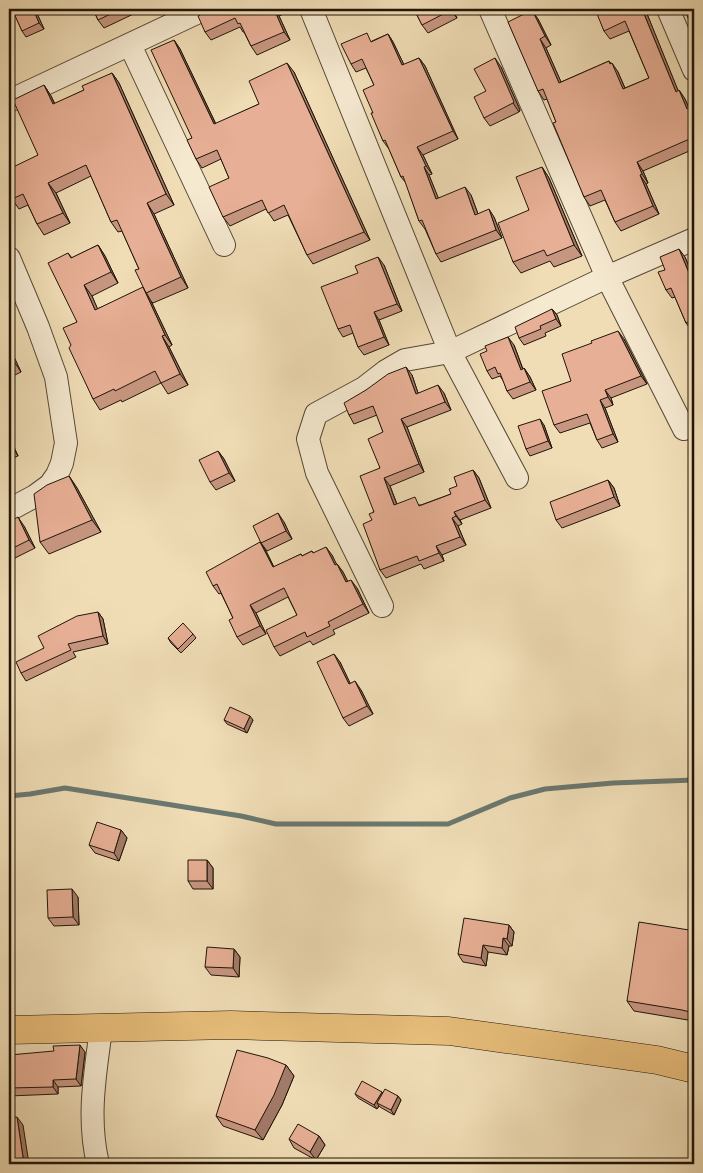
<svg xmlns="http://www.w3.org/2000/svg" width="703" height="1173" font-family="'IM FELL DW Pica',serif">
	<rect width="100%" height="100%" fill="#f0ddb6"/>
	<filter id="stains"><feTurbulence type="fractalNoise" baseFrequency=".004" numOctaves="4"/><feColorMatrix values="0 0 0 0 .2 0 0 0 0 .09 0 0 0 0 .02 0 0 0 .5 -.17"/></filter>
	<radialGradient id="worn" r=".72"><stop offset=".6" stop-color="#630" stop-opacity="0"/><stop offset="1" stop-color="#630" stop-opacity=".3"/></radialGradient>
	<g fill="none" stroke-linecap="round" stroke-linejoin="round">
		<path stroke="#6a7870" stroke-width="5" d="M9 796 30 794 65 788 241 816 276 824H448L510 798 545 789 613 783 694 780"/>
		<g stroke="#544734" stroke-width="24">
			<path id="minor" d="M311 9 450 352 517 478
				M490 9 607 277 684 429
				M668 9 694 70
				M130 45 224 245
				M9 101 205 9
				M9 258 38 327 56 377 66 443 62 463 57 475 50 485 35 496 9 510
				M382 606 317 473 308 439 316 414 364 388 386 371 405 360 450 352 607 277 694 239
				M98 1164C87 1118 95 1075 101 1029"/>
		</g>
		<g stroke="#201509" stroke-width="29">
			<path id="major" d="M9 1030 231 1025 449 1031 657 1060 694 1069"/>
		</g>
		<use href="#minor" stroke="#f5e9d0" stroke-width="22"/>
		<use href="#major" stroke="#e8be7b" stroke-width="28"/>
	</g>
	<path fill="#c79680" stroke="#201509" d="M9 9H35L44 29 26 37 22 31 15 15 10 17 9 16Z
		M93 9H144L104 28 98 20Z
		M208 9H289L290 11 279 16 290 40 257 55 251 46 244 32H243L240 27 211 40 205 32V12Z
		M414 9H452L457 18 428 33 422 25Z
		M596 9H645L678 91 679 90 685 99 689 108 694 115V149L643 171 648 183 646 184 659 214 621 231 615 222 605 200 590 206 584 197 556 122 547 99 544 100 538 91V19L551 45 546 48 561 82 609 61 618 72 625 88 649 78 629 31 610 39 604 31Z
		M694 9V28L689 20Z
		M388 34 393 42 404 65 419 58 425 66 458 139 423 155 432 174 429 175 438 198 471 195 478 214 494 217 502 238 441 262 436 254 425 229 419 221 406 183 401 177 389 149 383 141 373 113 374 85 366 68 356 72 351 64 372 41Z
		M174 40 180 49 216 124 259 104 294 72 370 240 313 264 307 255 288 215 274 221 266 209 230 226 223 217 229 178 221 159 202 168 196 159Z
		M501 67 520 110 519 112 490 126 484 118 486 91Z
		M112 73 119 83 174 205 154 214 188 288 153 303 151 301 172 345 169 347 188 385 168 394 161 383 122 402 121 400 100 410 93 399 71 345 77 322 68 253 72 258 98 245 105 256 118 283 92 296 97 309 145 290 139 269 122 231 118 232 111 222 91 176 56 193 70 223 44 235 37 224 28 205 19 209 12 199 38 155 44 85 51 96 55 104 84 90Z
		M542 167 549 178 582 256 554 267 550 261 521 273 513 262Z
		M685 257 694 280V330L692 331 686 323 675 297 672 298 666 290 665 270Z
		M384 265 402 311 379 320 389 345 364 355 358 347 353 333 343 337 338 329Z
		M552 309 557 315 561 326 545 333 546 336 524 345 519 338Z
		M624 339 647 384 611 398 613 405 605 408 618 442 602 448 597 440 590 423 560 433 554 425 571 381Z
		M514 345 523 369 524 368 530 377 536 390 513 399 507 391 504 382 500 376 492 379 487 371Z
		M9 348 21 372 9 378V350V351Z
		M412 375 418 393H444L451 410 407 427 424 472 390 486 397 504 421 505 451 494 457 486 473 470 479 478 491 508 460 520 462 524 458 526 466 545 442 555 444 561 424 569 421 564 386 578 380 570 372 520 380 468 383 432 377 415 354 424 349 415 366 390Z
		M544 425 552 448 530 456 526 449Z
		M9 436 18 456 9 460Z
		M218 451 224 459 235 481 216 490 210 482Z
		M69 476 77 488 101 532 49 554 40 542Z
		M608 480 614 488 620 506 562 528 556 520Z
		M9 522 24 526 35 548 9 561Z
		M284 522 292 539 267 551 261 543Z
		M260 542 266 551 274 567 301 554 302 556 312 551 313 553 332 555 336 564H337L343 572 348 582 357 588 369 613 333 630 335 634 313 645 310 641 280 656 274 647 297 615 288 597 256 613 266 634 243 645 237 637 233 618 221 593 219 594 213 586Z
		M98 612 103 619 108 644 73 652 76 657 26 681 21 673 44 648Z
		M193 634 196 638 181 653 171 643 168 638Z
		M340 662 350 684 361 690 373 714 349 726 343 718Z
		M224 720H253L247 733 227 724Z
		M121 830 127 838 119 861 95 853 89 845Z
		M207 860 213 868V889H193L188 881Z
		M78 897 79 925 54 926 48 918Z
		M509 925 514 932 512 946H509L507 955 488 952 486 966 463 962 458 954Z
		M694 925V1021L634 1011 627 1001 689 930Z
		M234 949 240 957 239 977 211 975 205 967Z
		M85 1052 81 1086 58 1087V1094L9 1096V1055Z
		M286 1065 294 1076 282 1105 263 1140 223 1126 216 1116Z
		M382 1092 383 1094 398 1096 401 1100 394 1115 380 1107 379 1106 377 1109 358 1098 355 1094Z
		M319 1136 325 1145 316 1160 294 1148 289 1139Z"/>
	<path fill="#a27a68" stroke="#201509" d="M33 9H35L44 29 39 23Z
		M274 9 279 16 290 40 284 32Z
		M450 9H452L457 18Z
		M642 9H645L682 100 676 92Z
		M532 10 538 19 551 45 545 36Z
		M388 34 393 42 408 73 402 65Z
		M540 39 546 48 565 91 559 83Z
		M174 40 180 49 220 133 214 124Z
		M419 58 425 66 458 139 453 131Z
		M495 58 501 67 520 110 519 112 513 103Z
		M609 61 614 68 612 63 618 72 629 98 623 89Z
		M287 63 294 72 370 240 364 232Z
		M112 73 119 83 174 205 166 194Z
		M44 85 51 96 60 115 53 104Z
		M679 90 685 99 693 118 687 109Z
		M417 147 423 155 432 174 426 166Z
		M637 162 643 171 648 183 642 174Z
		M424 167 429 175 442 207 436 199Z
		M542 167 549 178 582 256 574 245Z
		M640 175 646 184 659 214 653 206Z
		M48 183 56 193 70 223 63 213Z
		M465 187 471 195 481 222 475 215Z
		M147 203 154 214 188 288 181 277Z
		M489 209 494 217 502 238 496 230Z
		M98 245 105 256 118 283 111 272Z
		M679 249 685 257 694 280V285Z
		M378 257 384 265 402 311 397 304Z
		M84 285 92 296 103 321 95 310Z
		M143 287 151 301 172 345 165 335Z
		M552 309 557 315 561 326 556 319Z
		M374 312 379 320 389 345 384 337Z
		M618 331 624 339 647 384 641 376Z
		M162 336 169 347 188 385 180 374Z
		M508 337 514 345 526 378 521 370Z
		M9 348 11 350 21 372 15 363 9 350Z
		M406 367 412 375 421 402 416 394Z
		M524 368 530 377 536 390 530 382Z
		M438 385 444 393 451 410 445 402Z
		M605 390 611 398 613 405 608 397Z
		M600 400 605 408 618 442 613 434Z
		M401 419 407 427 424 472 419 464Z
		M540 419 544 425 552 448 548 441Z
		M9 436 18 456 12 446 9 440Z
		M218 451 224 459 235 481 229 473Z
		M473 470 479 478 491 508 485 500Z
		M69 476 77 488 101 532 92 520Z
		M384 478 390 486 400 513 394 505Z
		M608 480 614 488 620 506 614 497Z
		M454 512 460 520 462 524 456 516Z
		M278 513 284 522 292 539 286 531Z
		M18 517 24 526 35 548 29 540Z
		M452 518 458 526 466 545 460 537Z
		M260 542 266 551 278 576 273 567Z
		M436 546 442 555 444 561 439 553Z
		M326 547 332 555 341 573 335 565Z
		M337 564 343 572 352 590 346 582Z
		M351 580 357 588 369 613 363 604Z
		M250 605 256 613 266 634 260 626Z
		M98 612 103 619 108 644 103 636Z
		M334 654 340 662 355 693 349 684Z
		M355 681 361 690 373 714 367 706Z
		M250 716 253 720 247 733 244 729Z
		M121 830 127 838 119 861 114 853Z
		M207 860 213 868V889L207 881Z
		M72 889 78 897 79 925 73 917Z
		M509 925 514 932 512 946 507 939Z
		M503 938 509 946 507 955 502 948Z
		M483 945 488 952 486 966 481 958Z
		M234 949 240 957 239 977 233 968Z
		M80 1045 85 1052 81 1086 76 1079Z
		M286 1065 294 1076 282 1105 263 1140 255 1130Z
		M53 1080 58 1087V1094L53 1087Z
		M382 1092 385 1097 377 1103 379 1106 377 1109 374 1105Z
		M398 1096 401 1100 394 1115 391 1110Z
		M17 1117 23 1125 29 1164H24Z
		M319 1136 325 1145 316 1160 310 1152Z"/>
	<path fill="#e7af95" stroke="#201509" d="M12 9H33L39 23 22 31Z
		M93 9H121L98 20Z
		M208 9H274L284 32 251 46 240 23 238 24 235 18 205 32 198 16 205 12Z
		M414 9H450L451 10 422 25Z
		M595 9H642L676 92 679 90 687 109 689 108 694 119V137L637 162 642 174 640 175 653 206 615 222 601 190 584 197 553 123 556 122 543 89 538 91 508 22 532 10 545 36 540 39 559 83 609 61 610 64 612 63 623 89 649 78 625 21 604 31Z
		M684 9H694V22L693 19 689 20Z
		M367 33 371 42 388 34 402 65 419 58 453 131 417 147 426 166 424 167 436 199 465 187 475 215 489 209 496 230 436 254 422 220 419 221 403 176 401 177 385 140 383 141 371 113H373L363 90 374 85 362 59 351 64 341 44Z
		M174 40 214 124 259 104 249 81 287 63 364 232 307 255 284 205 268 213 262 200 223 217 209 187 229 178 217 150 196 159 187 140 192 138 151 50Z
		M495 58 514 102 513 103 484 118 474 97 486 91 474 69Z
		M112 73 166 194 147 203 181 277 146 293 135 270 139 269 117 220 111 222 86 165 48 183 63 213 37 224 23 194 12 199 9 192V169L38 155 13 100 44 85 53 104 84 90 82 86Z
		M542 167 574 245 547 256 544 250 513 262 498 223 529 210 516 177Z
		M98 245 111 272 84 285 95 310 143 287 165 335 162 336 180 374 161 383 155 371 115 391 114 389 93 399 69 348 71 345 63 328 77 322 48 263 68 253 71 258Z
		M679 249 694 285V319L686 323 671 288 666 290 658 272 665 270 660 257Z
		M378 257 397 304 374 312 384 337 358 347 350 325 338 329 321 287 358 273 355 266Z
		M552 309 556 319 540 326 541 329 519 338 515 327Z
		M618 331 641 376 605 390 608 397 600 400 613 434 597 440 587 414 554 425 542 391 571 381 562 354 592 343 591 341Z
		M508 337 521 370 524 368 530 382 507 391 500 373 498 374 495 367 487 371 480 354 487 351 485 346Z
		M9 350 15 363 9 366Z
		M406 367 416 394 438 385 445 402 401 419 419 464 384 478 394 505 415 497 419 506 451 494 449 489 457 486 454 477 473 470 485 500 454 512 456 516 452 518 460 537 436 546 439 553 419 561 417 556 380 570 363 524 372 520 369 514 374 512 360 476 380 468 368 439 383 432 373 406 349 415 344 403 366 390 388 374Z
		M540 419 548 441 526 449 518 426Z
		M9 440 12 446 9 448Z
		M218 451 229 473 210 482 199 460Z
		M69 476 92 520 40 542 34 494 47 485Z
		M608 480 614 497 556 520 550 502Z
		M278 513 286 531 261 543 253 526Z
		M18 517 29 540 9 550V522Z
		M260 542 273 567 301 554 302 556 312 551 313 553 326 547 335 565 337 564 346 582 351 580 363 604 328 622 330 626 307 637 305 632 274 647 266 630 297 615 284 588 250 605 260 626 237 637 229 620 233 618 217 584 213 586 206 572Z
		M98 612 103 636 68 644 71 650 21 673 16 662 44 648 38 636 77 616Z
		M183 623 193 634 178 649 168 638Z
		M334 654 349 684 355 681 367 706 343 718 317 662Z
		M230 707 250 716 244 729 224 720Z
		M97 822 121 830 114 853 89 845Z
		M188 860H207V881H188Z
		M72 889 73 917 48 918 47 890Z
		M464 918 509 925 507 939 503 938 502 948 483 945 481 958 458 954Z
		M639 922 689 930 690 925H694V1013L682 1010 627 1001Z
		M207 947 234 949 233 968 205 967Z
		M80 1045 76 1079 53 1080V1087L9 1088V1055L54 1051 53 1046Z
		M237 1050 268 1058 286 1065 274 1095 255 1130 216 1116Z
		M362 1081 382 1092 374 1105 355 1094Z
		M385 1089 398 1096 391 1110 377 1103Z
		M17 1117 24 1164H9V1118Z
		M298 1124 319 1136 310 1152 289 1139Z"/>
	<rect width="703" height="1173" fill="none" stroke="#f0ddb6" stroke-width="30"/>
	<rect x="10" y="10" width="683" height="1153" fill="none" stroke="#201509" stroke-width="2.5"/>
	<rect x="15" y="15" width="673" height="1143" fill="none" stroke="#201509"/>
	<rect width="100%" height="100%" filter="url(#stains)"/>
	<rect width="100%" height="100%" fill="url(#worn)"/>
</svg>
